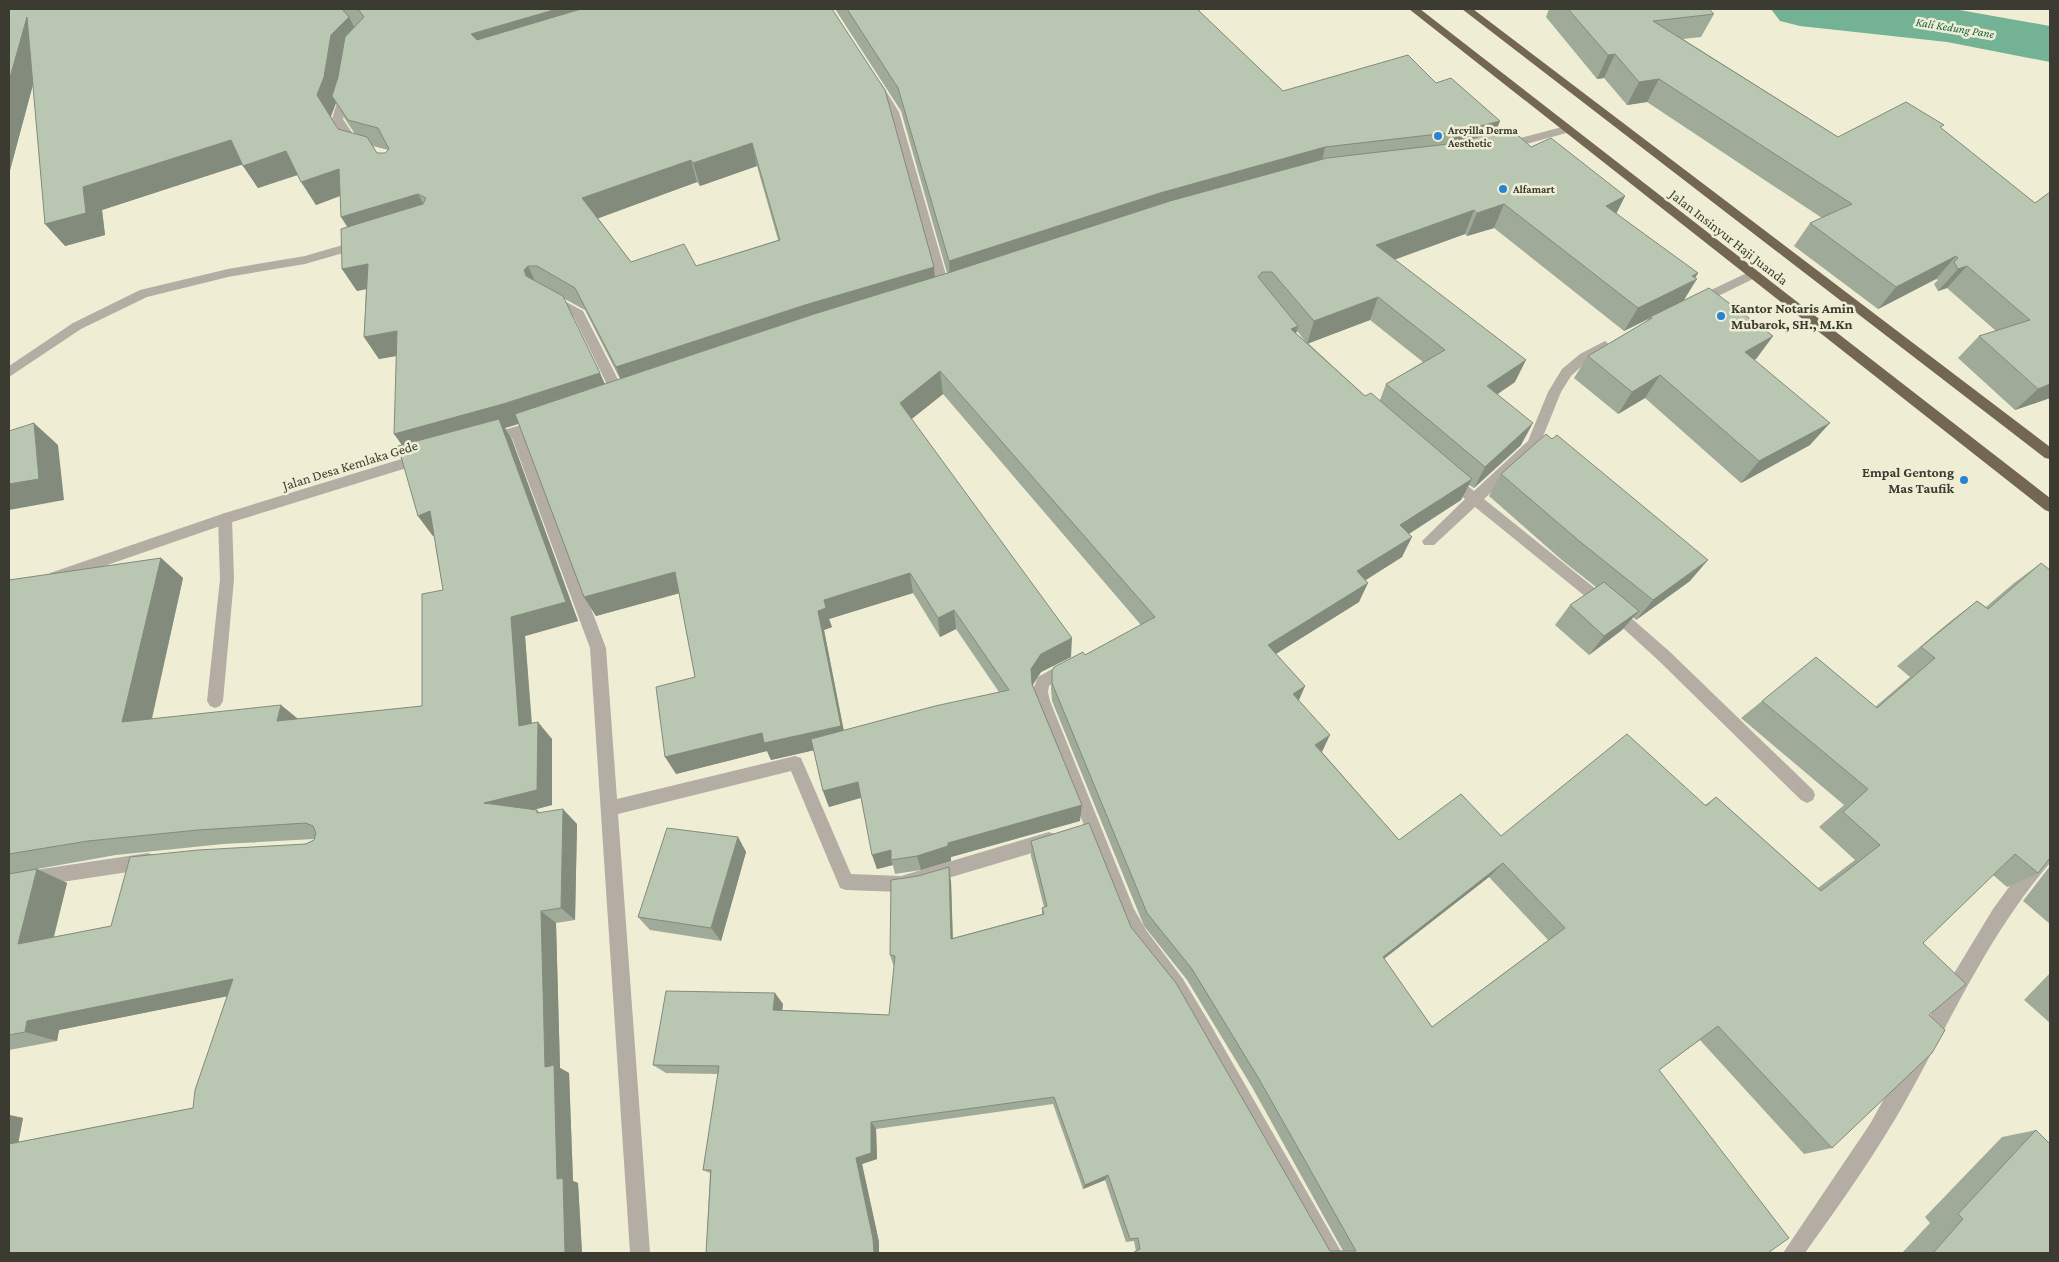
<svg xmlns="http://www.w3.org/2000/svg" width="2059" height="1262" font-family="'Crimson Pro',serif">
	<rect width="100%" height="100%" fill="#efeed5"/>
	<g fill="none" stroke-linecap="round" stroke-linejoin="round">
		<path fill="#73b294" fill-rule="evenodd" d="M1771 9H1954L2050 26V62L1947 42 1800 26 1780 21Z"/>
		<path fill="#b3ada4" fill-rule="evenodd" d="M225 513 230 515 232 519 234 579 223 701 220 706 215 708 210 706 207 701 220 579 218 519 220 515Z"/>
		<path fill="#b3ada4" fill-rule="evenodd" d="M877 82 881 83 899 112 951 292 949 295 945 296 939 292 889 112 872 85Z
			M345 89 350 92 343 119 362 147 356 151 352 150 332 119 340 92Z
			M1566 126 1570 128V132L1505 150 1499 146 1501 143Z
			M360 240 366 244 364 247 305 264 228 277 147 297 81 329 9 377V366L73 323 140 290 228 269 305 256Z
			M1753 270 1757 271 1759 274 1757 277 1702 304H1694L1692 301 1694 298Z
			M550 293 583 311 627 397 625 401H615L574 317 546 300 544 297 546 294Z
			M1605 341 1611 346 1610 349 1583 365 1571 376 1561 392 1538 449 1484 499 1622 610 1669 651 1813 790 1815 795 1813 800 1807 803 1801 800 1659 661 1612 618 1475 507 1434 545H1424L1422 541 1465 499 1444 480 1446 476H1456L1474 491 1528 441 1548 392 1562 369 1580 354Z
			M541 419 546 420 548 424 546 428 525 434 606 648 617 799 795 756 801 758 851 874 901 876 1049 832 1055 834 1057 840 1055 846 1049 848 901 892 846 890 840 888 791 771 618 814 650 1253H630L590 648 512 438 489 445 482 440 484 436Z
			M421 453 426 454 428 458 426 462 226 524 55 583 50 581 48 577 50 573 225 513Z
			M1068 660 1073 662 1076 667 1073 672 1049 686 1048 692 1050 701 1134 909 1146 930 1183 979 1209 1022 1342 1253H1321L1196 1034 1121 920 1032 692 1038 677Z
			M2050 843V863C1988 935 1951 1020 1905 1102 1875 1155 1840 1204 1805 1253H1783L1870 1124 1950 980 1993 909 2017 876 2044 845Z
			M148 853 154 855 156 861 154 867 148 869 9 890V874Z"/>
		<path fill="#736653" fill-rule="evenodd" d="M1409 9H1420L2050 498V512L2045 510Z
			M1462 9H1473L2050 447V459L2045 458Z"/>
	</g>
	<path fill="#9faa98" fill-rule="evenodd" d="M9 9H832L935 277 947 273 901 111 835 9H1201L1199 11 1283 91 1436 83 1495 132 1531 147 1625 196 1616 214 1698 273 1684 300 1773 336 1756 359 1754 360 1810 445 1741 483 1645 398 1618 414 1574 378 1588 356 1647 321 1648 319 1624 331 1494 228 1467 236 1465 234 1394 260 1515 382 1498 394 1521 445 1474 488 1469 485 1461 500 1409 534 1402 557 1366 580 1359 602 1276 654 1305 686 1299 700 1322 752 1399 840 1501 836 1705 805 1716 797 1818 888 1855 860 1819 827 1844 805 1741 718 1762 701 1875 707 1910 677 1897 666 1952 620 1977 601 1986 607 2014 583 2041 563 2038 873 2007 887 1993 875 1923 943 1929 1015 1832 1148 1804 1154 1700 1040 1659 1070 1768 1253H1132L1136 1251 1134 1241 1126 1242 1105 1180 1083 1189 1053 1104 876 1129 877 1159 862 1164 879 1242V1253H706L710 1173 703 1170 718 1074 666 1073 653 1065 783 1004 782 1010 889 1015 894 967 890 955 951 881 953 938 1042 914V908L1044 907 1031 856V841L1131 927 1330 1251H1343L1252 1087 1187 980 1144 926 1052 701 1051 689 1052 671 1085 655 1141 625 943 394 911 419 1071 657 1041 672 1033 685 1080 821 951 857V861L921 870 895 874 893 865 877 869 861 798 829 807 823 791 814 750 771 760 767 751 676 774 695 677 679 593 596 616 584 597 519 424 505 428 512 440 578 621 525 636 532 723 552 739V805L534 810H537L540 813 577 824 575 920 556 923 560 1068 569 1073 573 1181 578 1183 582 1253H9V1115L23 1118 18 1142 193 1108 227 996 59 1030 57 1041 9 1050V580L161 558 183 578 152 719H298L422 706 443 590 434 536H433L418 516 402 445 397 356 379 359 364 337 366 289 357 291 342 269 347 227 340 196 316 205 298 175 258 188 242 164 102 210 105 235 65 246 33 84 9 174ZM336 103 345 119 355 134 338 129 331 117ZM373 146 388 150 385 153H377ZM757 166 778 240 696 266 631 262 598 218 697 182 700 186ZM563 298 585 310 620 379 605 384ZM1370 320 1423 362 1386 384 1380 400 1365 396 1308 343ZM1297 331 1305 341 1296 333ZM913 593 940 637 956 629 999 692 844 731 824 630 832 627 829 619ZM314 839V840L111 926 54 937 67 883 37 869 20 872 116 855 223 844ZM1489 877 1548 940 1432 1027 1384 959Z
		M1549 9H1709L1714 14 1701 37 1683 39 1838 137 1941 129 2035 203 2050 398 2015 410 1958 358 1979 336 1996 331 1947 288 1938 291 1934 284 1938 280 1936 279 1878 309 1794 246 1810 223 1822 218 1647 102 1627 105 1604 78 1597 79 1546 17Z
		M1501 474 1690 581 1636 620 1633 617 1622 630 1589 655 1555 625 1570 605 1596 587 1563 561 1489 496Z
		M738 837 746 852 721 941 650 930 638 917Z
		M2050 866V924L2023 901Z
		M2050 973V1023L2024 1000Z
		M2036 1130 2050 1253H1902L1930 1223 1925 1217 2002 1137Z"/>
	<path fill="#828b7c" d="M557 9H642L481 57 471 34Z
		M27 17 45 40 9 174V81Z
		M349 17 361 40 332 96 336 103 330 118 317 95 331 35Z
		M1615 54 1604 78 1597 79 1608 55Z
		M1659 79 1647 102 1627 105 1639 82Z
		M1500 121 1491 144 1448 155 1456 132Z
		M231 140 247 163 102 210 105 235 65 246 45 224 83 187Z
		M752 143 757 166 700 186 693 163Z
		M1325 147 1320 170 950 284 949 261 1160 193Z
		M286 151 300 174 258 188 243 166Z
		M691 160 697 182 591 221 582 198Z
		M339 169 353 191 316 205 301 182Z
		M418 194 430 216 355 239 341 217Z
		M1625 196 1613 220 1606 206Z
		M1504 204 1494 228 1467 236 1477 213Z
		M1474 210 1465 234 1368 269 1376 245Z
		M1956 256 1936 279 1878 309 1896 287Z
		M368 264 381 286 357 291 342 269Z
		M528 266 538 288 537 298 524 270Z
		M1967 266 1947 288 1938 291 1958 269Z
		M934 267 936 289 625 389 616 367 805 305Z
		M1698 273 1692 282 1697 279 1682 303 1650 317 1648 319 1624 331 1638 308Z
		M1378 297 1370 320 1307 344 1314 321Z
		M1298 326 1292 349 1291 329Z
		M397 331 411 353 379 359 364 337Z
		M1773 336 1756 359 1728 375 1745 352Z
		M1526 360 1515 382 1476 408 1487 386Z
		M940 371 943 394 903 426 900 403Z
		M600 373 609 394 505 428 512 440 578 621 525 636 533 743 519 726 409 455 394 434Z
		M1660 375 1645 398 1618 414 1632 392Z
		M2050 384V398L2015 410 2038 389Z
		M34 423 58 445 64 500 9 510V484Z
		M1533 423 1521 445 1474 488 1485 467Z
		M1830 423 1810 445 1741 483 1759 461Z
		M1472 479 1461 500 1390 546 1400 525Z
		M430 511 445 532 433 536 418 516Z
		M1412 537 1402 557 1348 591 1357 571Z
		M161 558 183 578 147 739 122 722Z
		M1708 560 1690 581 1636 620 1653 600Z
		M675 572 684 592 596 616 584 597Z
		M910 573 913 593 829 619 832 627 824 630 846 743 771 760 767 751 676 774 665 757 818 611 824 600Z
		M1368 583 1359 602 1261 663 1268 645Z
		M954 610 956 629 940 637 938 618Z
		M1639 611 1622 630 1589 655 1604 636Z
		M1072 638 1071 657 1041 672 1031 687V669L1041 654Z
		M1305 686 1297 704 1293 694Z
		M281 705 302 722 277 721Z
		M538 722 552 739V805L500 818 484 803Z
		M1330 735 1322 752 1315 745Z
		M858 782 863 797 829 807 823 791Z
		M1082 805 1080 821 951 857V861L921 870 917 856 948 843Z
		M563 809 577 824 575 920 561 908Z
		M738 837 746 852 721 941 711 928Z
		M891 850V860L893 865 877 869 872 855Z
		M1503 863 1489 877 1372 968 1383 957Z
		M949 867 951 881 953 951 951 939Z
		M37 869 67 883 49 955 18 944Z
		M541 911 556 923 560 1068 569 1073 573 1181 578 1183 582 1253H565L545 1067Z
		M233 979 258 990 59 1030 57 1041 25 1032 27 1021Z
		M775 993 783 1004 781 1020 773 1010Z
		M9 1115 23 1118 16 1155 9 1154Z
		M871 1122 876 1129 877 1159 862 1164 879 1242V1253H874L856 1158Z
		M1108 1175 1105 1180 1083 1189 1085 1185Z"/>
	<path fill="#b9c6b1" stroke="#828b7c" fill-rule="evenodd" d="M9 9H342L349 17 331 35 324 77 317 95 338 129 367 137 377 153H385L389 149 378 128 348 120 332 96 338 77 345 37 364 17 358 9H557L471 34 477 40 581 9H832L885 90 934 267 805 305 616 367 575 288 537 266H528L524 270 526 276 563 296 600 373 503 404 394 434 397 331 364 337 368 264 342 269 341 229 423 204 426 198 418 194 341 217 339 169 301 182 286 151 243 166 231 140 83 187 86 213 45 224 27 17 9 81ZM752 143 780 240 696 266 684 244 631 262 582 198 691 160 693 163Z
		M847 9H1197L1283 91 1408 55 1436 83 1451 78 1500 121 1456 132 1325 147 1160 193 949 261 898 88Z
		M1568 9H1709L1714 14 1653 21 1838 137 1906 102 1944 125 1940 127 2035 203 2050 192V239H2049L2050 240V384L2038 389 1979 336 2030 320 1967 266 1958 269 1954 262 1958 258 1956 256 1896 287 1810 223 1852 204 1659 79 1639 82 1615 54 1608 55Z
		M1510 128 1531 147 1551 138 1625 196 1606 206 1698 273 1692 276 1697 279 1638 308 1504 204 1477 213 1474 210 1376 245 1526 360 1487 386 1533 423 1485 467 1386 384 1445 350 1378 297 1314 321 1272 272H1262L1258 277 1298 326 1291 329 1365 396 1371 393 1472 479 1400 525 1412 537 1357 571 1368 583 1268 645 1305 686 1293 694 1330 735 1315 745 1399 840 1461 794 1501 836 1627 734 1706 806 1716 797 1821 891 1880 845 1843 812 1868 789 1762 701 1816 657 1877 708 1935 658 1921 647 1977 601 1988 609 2041 563 2050 570V858L2038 873 2015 854 1923 943 1966 984 1929 1015 1945 1030 1932 1053 1832 1148 1718 1026 1659 1070 1789 1238 1768 1253H1135L1134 1252 1140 1249 1138 1238 1130 1239 1108 1175 1085 1185 1054 1097 871 1122V1153L856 1158 873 1239 874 1253H706L711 1170H703L719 1066 653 1065 666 991 775 993 773 1010 889 1015 895 956 890 955 891 880 918 876 949 867 951 939 1044 914 1042 908 1047 906 1031 841 1089 823 1131 927 1176 983 1330 1251H1356L1259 1079 1192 969 1147 913 1052 683V671L1054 667 1083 652 1085 655 1155 617 940 371 900 403 1072 638 1041 654 1031 669 1032 684 1082 805 948 843V846L917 856 891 860V850L872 855 858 782 823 791 811 739 935 706 1009 690 954 610 938 618 910 573 824 600 826 608 818 611 841 726 764 743 762 733 665 757 656 687 695 677 675 572 584 597 515 414 814 314 948 273 1170 201 1327 158 1457 143ZM1503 863 1565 928 1432 1027 1383 957Z
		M1709 288 1773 336 1745 352 1830 423 1759 461 1660 375 1632 392 1588 356 1652 318 1650 317Z
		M499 419 566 602 511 617 519 726 538 722 537 790 484 803 537 810V813L563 809 561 908 541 911 545 1067 554 1065 557 1179 563 1178 565 1253H9V1144L193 1108 195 1090 233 979 27 1021 25 1032 9 1035V874L37 869 18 944 111 926 130 857 198 850 306 844 314 840 316 833 313 826 306 823 198 830 88 841 9 854V580L161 558 122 722 281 705 277 721 422 706V594L443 590 430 511 418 516 398 446Z
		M34 423 39 479 9 484V431Z
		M1546 434 1552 439 1557 435 1708 560 1653 600 1578 540 1501 474Z
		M1604 582 1639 611 1604 636 1570 605Z
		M667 828 738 837 711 928 638 917Z
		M2036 1130 2050 1144V1253H1933L1963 1219 1958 1214Z"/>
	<g fill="#2983d0" stroke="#efeed5" stroke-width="2">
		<circle cx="1438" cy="136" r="5"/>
		<circle cx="1503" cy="189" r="5"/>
		<circle cx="1721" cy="316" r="5"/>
		<circle cx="1964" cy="480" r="5"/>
	</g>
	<g text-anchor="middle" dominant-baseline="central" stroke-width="5" stroke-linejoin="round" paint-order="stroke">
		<g font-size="11" font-weight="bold" fill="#3b3b31" stroke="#efeed5" text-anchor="start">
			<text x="1448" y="130">Arcyilla Derma<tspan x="1448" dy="13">Aesthetic</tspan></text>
			<text x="1513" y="189">Alfamart</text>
		</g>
		<g font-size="12" font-style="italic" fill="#1b6548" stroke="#efeed5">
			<text transform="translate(1955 28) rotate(9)">Kali Kedung Pane</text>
		</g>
		<g font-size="14" fill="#3b3b31" stroke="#efeed5">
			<text transform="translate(1729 237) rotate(38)">Jalan Insinyur Haji Juanda</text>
			<text transform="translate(350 465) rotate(-17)">Jalan Desa Kemlaka Gede</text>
		</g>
		<g font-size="14" font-weight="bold" fill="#3b3b31" stroke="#efeed5" text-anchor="start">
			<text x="1731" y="308">Kantor Notaris Amin<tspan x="1731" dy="16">Mubarok, SH., M.Kn</tspan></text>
			<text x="1954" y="472" text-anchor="end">Empal Gentong<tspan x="1954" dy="16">Mas Taufik</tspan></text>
		</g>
	</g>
	<rect width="2059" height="1262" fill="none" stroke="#3b3b31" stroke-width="20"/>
</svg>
